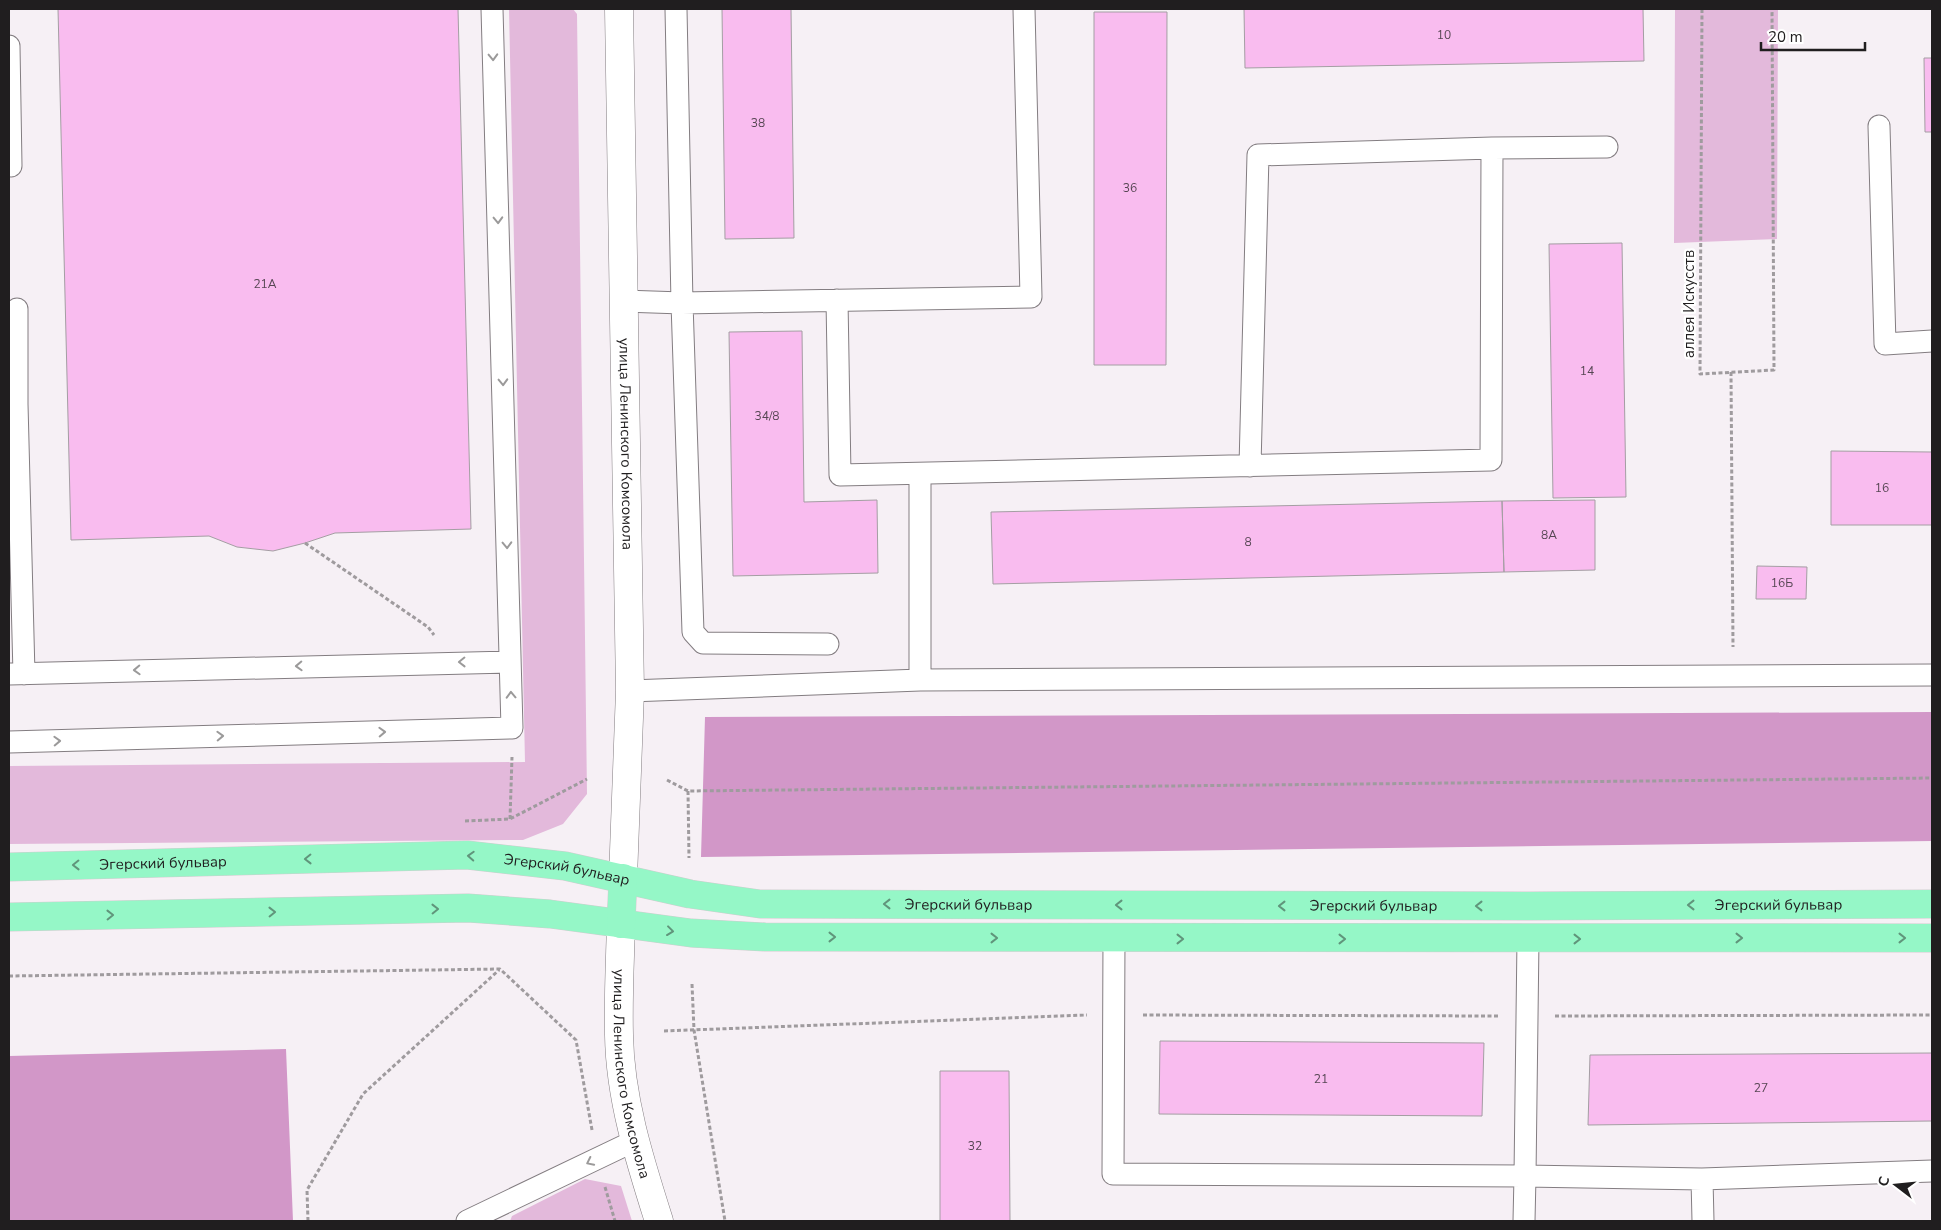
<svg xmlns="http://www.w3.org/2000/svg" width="1941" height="1230" font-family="'Nunito Sans',sans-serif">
	<rect width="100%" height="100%" fill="#f6f0f5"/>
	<path fill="#e3b9db" d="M509 9H573L577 14 587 794 563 824 523 840 9 844V766L525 762Z
		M1675 9H1778L1777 239 1674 243Z
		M585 1179 621 1186 632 1221H510L512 1216Z"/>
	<path fill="#d297c8" d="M1932 712V841L701 857 705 717Z
		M286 1049 293 1221H9V1056Z"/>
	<path fill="#f9bcef" stroke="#a49ea3" d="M58 9H458L471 529 335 533 305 543 273 551 237 547 209 536 71 540Z
		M722 9H791L794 238 725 239Z
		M1244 9H1643L1644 61 1245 68Z
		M1094 12H1167L1166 365H1094Z
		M1924 58H1932V132H1925Z
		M1622 243 1626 497 1553 498 1549 244Z
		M802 331 804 502 877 500 878 573 733 576 729 332Z
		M1831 451 1932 452V525H1831Z
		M1595 500V570L1504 572 1502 501Z
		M1502 501 1504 572 993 584 991 512Z
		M1757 566 1807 567 1806 599H1756Z
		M1160 1041 1484 1043 1482 1116 1159 1114Z
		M1932 1053V1121L1588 1125 1590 1055Z
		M940 1071H1009L1010 1221H940Z"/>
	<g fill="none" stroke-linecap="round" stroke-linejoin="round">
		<g stroke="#837d81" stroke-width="23">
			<path id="lane" d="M676 9 682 303 693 632 703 643 828 644
				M9 46 11 166
				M1879 126 1885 344 1932 341
				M837 300 840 475 1491 460 1492 148
				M623 301 682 303 1031 297 1024 9
				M17 309V404L24 674
				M1250 466 1258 155 1492 148 1607 147
				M9 674 510 662
				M920 680V474
				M630 691 920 680 1932 675
				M9 742 512 728 492 9
				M1114 938 1113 1174 1525 1176 1528 939
				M1702 1179 1703 1221
				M467 1221 634 1141
				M1524 1221 1525 1176 1702 1179 1932 1171"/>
		</g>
		<g stroke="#837d81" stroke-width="29">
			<g id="secondary">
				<path id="s1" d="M619 9 630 691 623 878"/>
				<path id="s2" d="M621 924C620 961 618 998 619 1035 620 1099 640 1161 659 1221"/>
			</g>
		</g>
		<g stroke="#cecece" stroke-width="29">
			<g id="primary">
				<path id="s3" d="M9 867 467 855 565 866 690 894 760 904 1528 906 1932 904"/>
				<path d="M9 917 468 908 550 914 691 933 765 937 1932 938"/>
				<path d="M621 924 623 878"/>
			</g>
		</g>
		<path stroke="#9f9b9e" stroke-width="3" stroke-dasharray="4 2.5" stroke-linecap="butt" d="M1702 9 1700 374 1774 370 1772 9
			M1731 372 1733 647
			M305 543 428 627 434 635
			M667 780 688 791 1932 778
			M688 791 689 858
			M510 819 512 757
			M465 821 510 819 587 779
			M9 976 500 969 576 1040 592 1130
			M692 984 694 1030 725 1221
			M1143 1015 1499 1016
			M1555 1016 1932 1015
			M664 1031 1087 1015
			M605 1187 615 1221
			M308 1221 307 1190 363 1094 499 970"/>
		<use href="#lane" stroke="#fff" stroke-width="21"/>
		<use href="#secondary" stroke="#fff" stroke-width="28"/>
		<use href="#primary" stroke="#95f7c7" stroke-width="28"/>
	</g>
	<defs><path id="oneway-chevron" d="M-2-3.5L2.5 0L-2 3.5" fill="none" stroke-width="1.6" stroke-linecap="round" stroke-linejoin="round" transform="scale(1.25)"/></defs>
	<g stroke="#9b9a9a">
		<use href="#oneway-chevron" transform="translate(493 57) rotate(88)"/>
		<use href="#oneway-chevron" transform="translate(498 220) rotate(88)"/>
		<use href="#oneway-chevron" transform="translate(503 382) rotate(88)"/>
		<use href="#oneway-chevron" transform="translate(507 545) rotate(88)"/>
		<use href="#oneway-chevron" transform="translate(462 662) rotate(179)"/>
		<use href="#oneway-chevron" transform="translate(299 666) rotate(178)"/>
		<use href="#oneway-chevron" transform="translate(137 670) rotate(178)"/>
		<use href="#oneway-chevron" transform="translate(511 695) rotate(-92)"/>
		<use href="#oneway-chevron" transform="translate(382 732) rotate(-2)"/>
		<use href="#oneway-chevron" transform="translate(220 736) rotate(-2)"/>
		<use href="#oneway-chevron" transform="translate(57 741) rotate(-2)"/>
		<use href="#oneway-chevron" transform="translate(590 1162) rotate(154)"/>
	</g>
	<g stroke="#60957b">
		<use href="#oneway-chevron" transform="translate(471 856) rotate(-177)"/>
		<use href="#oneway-chevron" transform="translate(308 859) rotate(179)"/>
		<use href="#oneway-chevron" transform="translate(76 865) rotate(179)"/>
		<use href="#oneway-chevron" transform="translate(887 904) rotate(-180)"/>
		<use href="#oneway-chevron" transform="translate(1119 905) rotate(-180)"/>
		<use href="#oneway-chevron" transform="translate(1691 905) rotate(180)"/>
		<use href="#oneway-chevron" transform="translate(1282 906) rotate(-180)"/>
		<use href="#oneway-chevron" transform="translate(1479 906) rotate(-180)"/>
		<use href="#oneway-chevron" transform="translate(435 909) rotate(-1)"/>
		<use href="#oneway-chevron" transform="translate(272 912) rotate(-1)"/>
		<use href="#oneway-chevron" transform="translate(110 915) rotate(-1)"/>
		<use href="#oneway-chevron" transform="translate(670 931) rotate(7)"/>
		<use href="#oneway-chevron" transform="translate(832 937)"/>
		<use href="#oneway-chevron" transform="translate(994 938)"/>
		<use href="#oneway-chevron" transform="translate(1739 938)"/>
		<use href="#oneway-chevron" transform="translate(1902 938)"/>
		<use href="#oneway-chevron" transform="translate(1180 939)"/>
		<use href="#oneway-chevron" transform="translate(1342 939)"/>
		<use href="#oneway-chevron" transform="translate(1577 939)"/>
	</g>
	<g text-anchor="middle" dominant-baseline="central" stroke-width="4.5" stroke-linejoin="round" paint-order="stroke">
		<g font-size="12" fill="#564653">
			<text x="1444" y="35">10</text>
			<text x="758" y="123">38</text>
			<text x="1130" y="188">36</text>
			<text x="265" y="284">21А</text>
			<text x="1587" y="371">14</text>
			<text x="767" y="416">34/8</text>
			<text x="1882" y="488">16</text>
			<text x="1549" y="535">8А</text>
			<text x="1248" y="542">8</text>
			<text x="1782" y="583">16Б</text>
			<text x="1321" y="1079">21</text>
			<text x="1761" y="1088">27</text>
			<text x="975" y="1146">32</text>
		</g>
		<g font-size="15" fill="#201e1f" stroke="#fff">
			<text transform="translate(1689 304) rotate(-90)">аллея Искусств</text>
			<text stroke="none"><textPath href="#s1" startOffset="435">улица Ленинского Комсомола</textPath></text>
			<text stroke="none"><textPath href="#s3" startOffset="154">Эгерский бульвар</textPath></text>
			<text stroke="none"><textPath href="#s3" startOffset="559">Эгерский бульвар</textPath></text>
			<text stroke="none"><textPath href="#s3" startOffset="964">Эгерский бульвар</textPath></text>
			<text stroke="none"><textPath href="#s3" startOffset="1774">Эгерский бульвар</textPath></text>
			<text stroke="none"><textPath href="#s3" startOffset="1369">Эгерский бульвар</textPath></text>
			<text stroke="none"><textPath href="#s2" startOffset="151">улица Ленинского Комсомола</textPath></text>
		</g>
	</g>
	<rect width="1941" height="1230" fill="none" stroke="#201e1f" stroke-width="20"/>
	<g transform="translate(1896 1185) rotate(286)" stroke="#ffffff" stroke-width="4" paint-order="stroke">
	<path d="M0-4L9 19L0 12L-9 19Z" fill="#201e1f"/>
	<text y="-8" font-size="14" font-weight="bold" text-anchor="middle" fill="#201e1f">С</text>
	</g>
	<path d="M1761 42v8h104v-8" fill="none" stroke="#201e1f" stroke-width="2.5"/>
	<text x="1768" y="42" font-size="15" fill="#201e1f" stroke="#ffffff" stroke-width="4" paint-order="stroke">20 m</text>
</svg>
